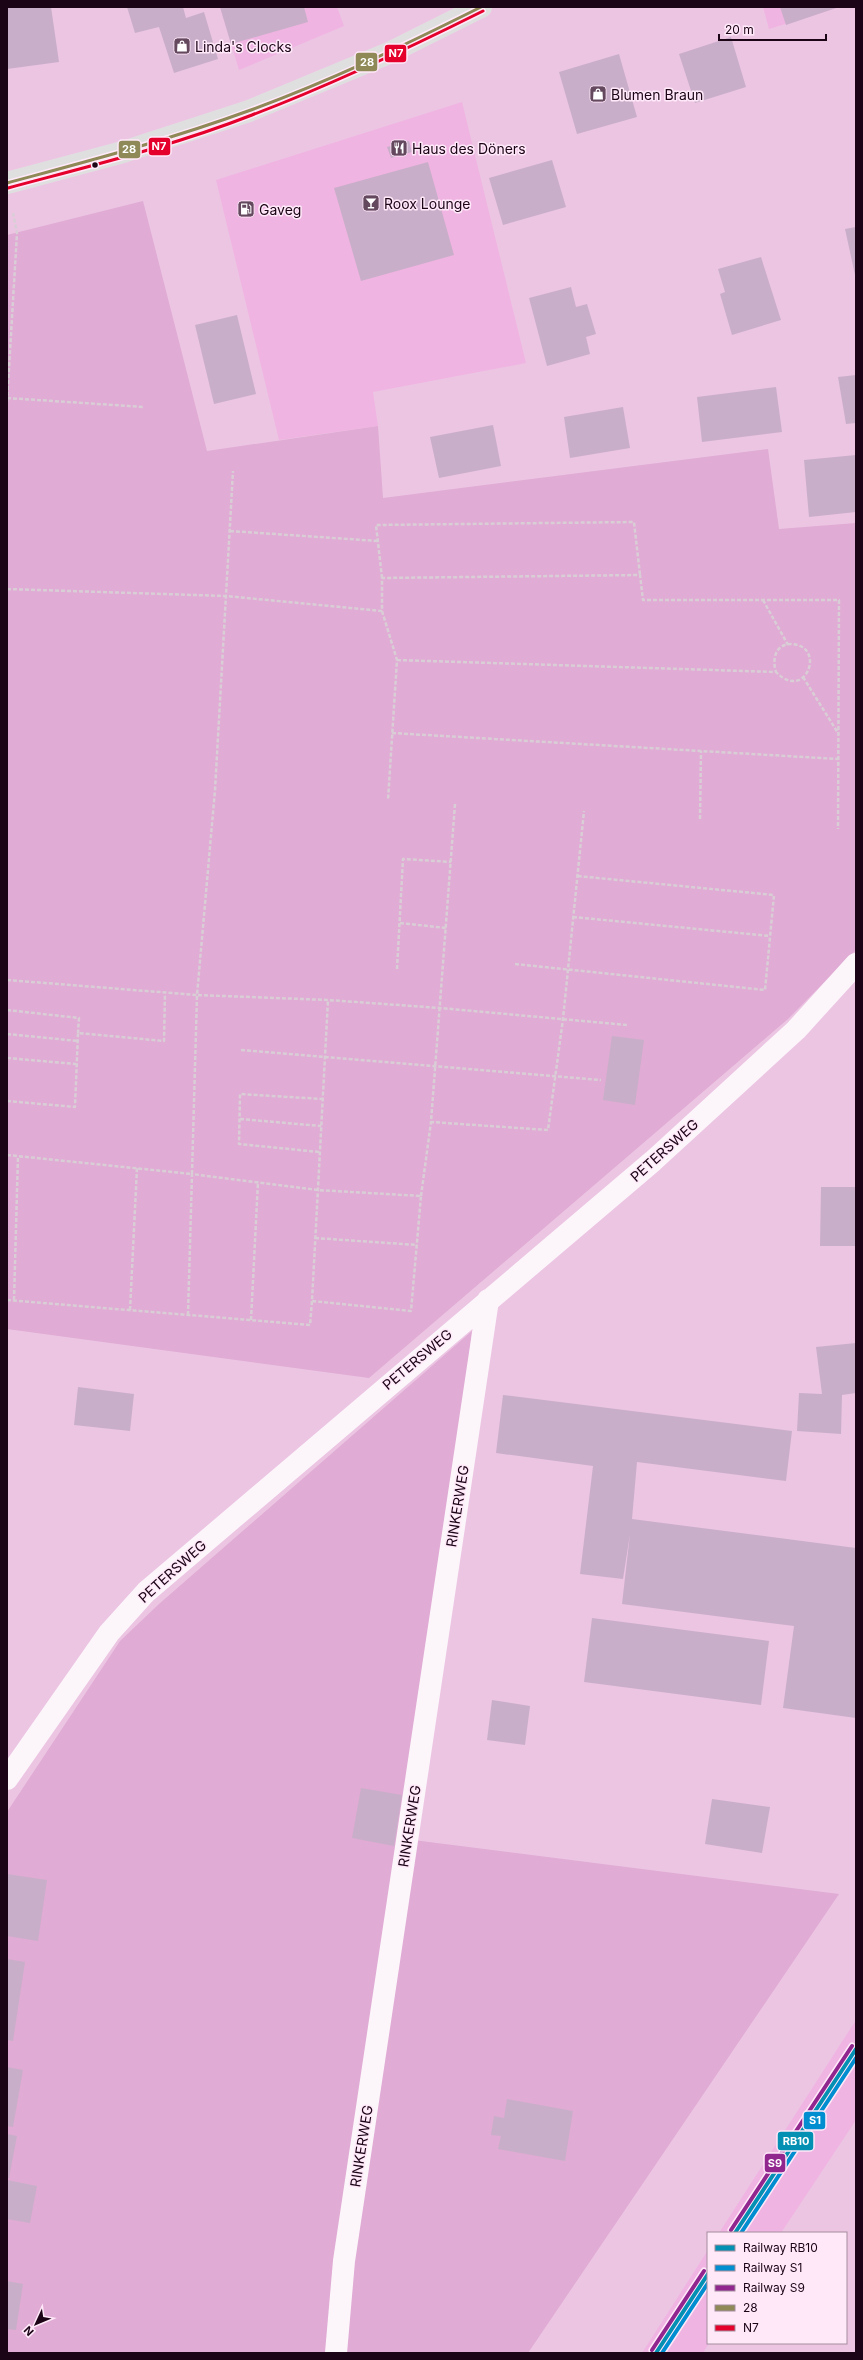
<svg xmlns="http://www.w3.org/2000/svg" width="863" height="2360" font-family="Inter,sans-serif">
	<rect width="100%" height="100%" fill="#ecc5e3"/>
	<path fill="#f0b4e2" d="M220 7H337L344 26 239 70Z
		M763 7H840L769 29Z
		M462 102 526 363 373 392 378 426 279 440 216 180Z
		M856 2020V2120L781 2233H719Z
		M708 2250 709 2343 703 2353H642Z"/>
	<path fill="#e0abd4" d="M143 201 207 451 378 426 383 498 768 449 779 529 856 523V950L788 1019 369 1378 7 1329V235Z
		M472 1331 413 1840 839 1894 528 2353H7V1812L120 1641 159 1604Z"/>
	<path fill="#c9aec9" d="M7 7H51L59 62 7 69Z
		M127 7H183L186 18 204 12 218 59 174 73 159 27 135 33Z
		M220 7H304L308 22 231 44Z
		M780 7H839L786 25Z
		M731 37 746 87 695 103 679 54Z
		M619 54 637 117 577 134 559 72Z
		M409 141 412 152 391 158 387 147Z
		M552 160 566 207 503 225 489 178Z
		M428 162 454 255 361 281 334 188Z
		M856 227V275H855L845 229Z
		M761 257 781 320 732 335 720 294 725 292 718 269Z
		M571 287 576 307 587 304 596 334 586 337 590 354 547 366 529 298Z
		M237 315 256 394 214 404 195 325Z
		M856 375V423L846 424 838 377Z
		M776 387 782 432 702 442 697 397Z
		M623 407 630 448 570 458 564 417Z
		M493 425 501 466 439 478 430 437Z
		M856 455V512L809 517 804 460Z
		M612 1036 644 1040 635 1105 603 1100Z
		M821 1187H856V1246H820Z
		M856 1343V1393L842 1395 841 1434 797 1431 799 1393 822 1394 816 1347Z
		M78 1387 134 1394 130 1431 74 1425Z
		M503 1395 792 1431 786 1481 637 1462 632 1519 856 1548V1718L783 1708 794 1626 622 1604 630 1534 623 1579 580 1574 593 1466 496 1453Z
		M592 1618 769 1641 761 1705 584 1682Z
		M492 1700 530 1706 525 1745 487 1740Z
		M361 1788 402 1795 394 1846 352 1838Z
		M712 1799 770 1807 762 1853 705 1844Z
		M7 1874 47 1880 38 1941 7 1936Z
		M7 1959 25 1962 13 2041 7 2040Z
		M7 2067 23 2070 13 2127 7 2126Z
		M507 2099 573 2111 565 2161 498 2149 501 2136 491 2135 494 2116 504 2118Z
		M7 2134 17 2136 9 2178H7Z
		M7 2180 37 2186 30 2223 7 2219Z
		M7 2281 23 2284 16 2330 7 2329Z"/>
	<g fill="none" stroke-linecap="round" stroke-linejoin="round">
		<path stroke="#d9ced6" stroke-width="2.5" stroke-dasharray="4 2" stroke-linecap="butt" d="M7 398 144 407
			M7 402 17 233 13 213
			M230 531 378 541
			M382 578 376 525 634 522 640 575
			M7 589 226 596 382 611V578L640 575 643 600H839L838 829
			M763 600 788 645
			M382 611 397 660 388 800
			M397 660 776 672C806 703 827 645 791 644 775 644 772 660 776 672
			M803 677 838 733
			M392 733 838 759
			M455 804 431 1122 548 1130 563 1019 584 811
			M700 819 701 751
			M573 917 770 936
			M400 923 446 928
			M515 964 765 990 774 895 577 876
			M397 969 403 859 451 862
			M7 980 197 995 215 790 233 471
			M7 1010 79 1018 78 1033
			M7 1034 78 1041
			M241 1050 601 1080
			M7 1058 76 1064
			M7 1101 75 1107 78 1033 164 1041 165 993
			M240 1119 321 1126
			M319 1152 239 1144 240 1094 322 1099
			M7 1155 192 1174 197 995 328 1000 440 1008 627 1025
			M421 1196 431 1122
			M315 1238 417 1245
			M7 1300 310 1325 312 1301
			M14 1300 18 1156
			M130 1310 137 1168
			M188 1315 192 1174 317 1190 421 1196 411 1311 312 1301 328 1000
			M251 1320 258 1182"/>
		<path stroke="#fcf6fb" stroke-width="22" d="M7 1779 109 1633 146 1592 653 1161 796 1030 856 964
			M336 2353 344 2261 488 1300"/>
		<path stroke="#e0dfe0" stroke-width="22" d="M7 183 123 152 249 111 389 53 481 7"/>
		<g stroke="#ffe9f9" stroke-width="6">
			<path id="bus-1" d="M7 183C88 161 169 140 248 111 328 82 405 45 481 7"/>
		</g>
		<g stroke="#ffe9f9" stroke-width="6">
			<path id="bus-2" d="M8 188C90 166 173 146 252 115 331 85 407 49 483 11"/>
		</g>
		<use href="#bus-1" stroke="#8e8957" stroke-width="3"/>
		<use href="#bus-2" stroke="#e4002b" stroke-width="3"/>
		<g stroke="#ffe9f9" stroke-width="7">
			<path id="rail-1" d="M735 2233 856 2049
				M656 2353 708 2274"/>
		</g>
		<g stroke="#ffe9f9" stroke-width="7">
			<path id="rail-2" d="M741 2233 856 2058
				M662 2353 708 2283"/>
		</g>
		<g stroke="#ffe9f9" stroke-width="7">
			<path id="rail-3" d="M731 2230 852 2046
				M652 2350 704 2271"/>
		</g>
		<use href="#rail-1" stroke="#0490b2" stroke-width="4"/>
		<use href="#rail-2" stroke="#018ed0" stroke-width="4"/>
		<use href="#rail-3" stroke="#91268f" stroke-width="4"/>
	</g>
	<defs>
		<g id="shop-square" transform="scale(0.9)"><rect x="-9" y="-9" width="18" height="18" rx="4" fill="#64485e" stroke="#ffe9f9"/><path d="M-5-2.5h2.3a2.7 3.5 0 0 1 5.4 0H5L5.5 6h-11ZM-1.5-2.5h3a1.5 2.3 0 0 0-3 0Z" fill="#fff"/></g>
		<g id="restaurant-square" transform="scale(0.9)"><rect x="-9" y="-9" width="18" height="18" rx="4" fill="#64485e" stroke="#ffe9f9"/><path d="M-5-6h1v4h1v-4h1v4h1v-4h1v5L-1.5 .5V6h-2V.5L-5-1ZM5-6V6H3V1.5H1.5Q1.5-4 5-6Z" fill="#fff"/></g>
		<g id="bar-square" transform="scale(0.9)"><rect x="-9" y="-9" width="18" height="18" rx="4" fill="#64485e" stroke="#ffe9f9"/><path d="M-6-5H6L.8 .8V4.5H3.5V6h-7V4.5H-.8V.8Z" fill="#fff"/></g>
		<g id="fuel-square" transform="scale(0.9)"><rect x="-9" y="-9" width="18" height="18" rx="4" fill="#64485e" stroke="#ffe9f9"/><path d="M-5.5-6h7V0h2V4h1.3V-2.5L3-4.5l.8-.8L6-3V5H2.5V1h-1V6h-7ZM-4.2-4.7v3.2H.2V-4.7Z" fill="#fff"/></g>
	</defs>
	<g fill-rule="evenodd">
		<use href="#shop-square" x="182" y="46"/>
		<use href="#shop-square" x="598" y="94"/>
		<use href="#restaurant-square" x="399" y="148"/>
		<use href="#bar-square" x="371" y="203"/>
		<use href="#fuel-square" x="246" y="209"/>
	</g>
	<circle fill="#1a0416" stroke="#ffe9f9" stroke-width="1.5" cx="95" cy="165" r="3.5"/>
	<g text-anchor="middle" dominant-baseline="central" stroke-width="3" stroke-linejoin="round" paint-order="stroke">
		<g font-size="14" fill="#1a0416" stroke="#ffe9f9" text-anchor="start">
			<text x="195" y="46">Linda's Clocks</text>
			<text x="611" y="94">Blumen Braun</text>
			<text x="412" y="148">Haus des Döners</text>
			<text x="384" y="203">Roox Lounge</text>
			<text x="259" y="209">Gaveg</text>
		</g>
		<g font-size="14" fill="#1a0416" stroke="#ffe9f9">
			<text transform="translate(664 1150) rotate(-42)">PETERSWEG</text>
			<text transform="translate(417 1359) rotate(-40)">PETERSWEG</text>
			<text transform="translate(457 1506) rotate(-81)">RINKERWEG</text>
			<text transform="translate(172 1571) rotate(-42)">PETERSWEG</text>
			<text transform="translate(409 1826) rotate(-81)">RINKERWEG</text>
			<text transform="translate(361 2146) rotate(-81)">RINKERWEG</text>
		</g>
	</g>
	<g stroke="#ffe9f9" stroke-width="1.5">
		<rect x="384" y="44" width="23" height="19" rx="4" fill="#e4002b"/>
		<rect x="355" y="52" width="23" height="20" rx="4" fill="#8e8957"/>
		<rect x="148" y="137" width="23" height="19" rx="4" fill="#e4002b"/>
		<rect x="118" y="140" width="23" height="19" rx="4" fill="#8e8957"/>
		<rect x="803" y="2111" width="23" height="19" rx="4" fill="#018ed0"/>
		<rect x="777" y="2131" width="37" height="20" rx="4" fill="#0490b2"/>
		<rect x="764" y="2153" width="22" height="20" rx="4" fill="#91268f"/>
	</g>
	<g font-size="11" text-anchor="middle" font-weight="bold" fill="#fff">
		<text x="396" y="57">N7</text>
		<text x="367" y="66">28</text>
		<text x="159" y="150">N7</text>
		<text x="129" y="153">28</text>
		<text x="815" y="2124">S1</text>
		<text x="796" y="2145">RB10</text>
		<text x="775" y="2167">S9</text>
	</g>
	<rect width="863" height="2360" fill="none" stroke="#1a0416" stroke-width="16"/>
	<rect x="707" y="2232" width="140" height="112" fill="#ffe9f9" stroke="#a38d9e"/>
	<rect x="715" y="2245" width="20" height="6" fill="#0490b2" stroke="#a38d9e"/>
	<text x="743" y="2252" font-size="12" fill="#1a0416">Railway RB10</text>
	<rect x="715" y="2265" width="20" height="6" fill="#018ed0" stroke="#a38d9e"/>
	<text x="743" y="2272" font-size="12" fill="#1a0416">Railway S1</text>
	<rect x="715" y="2285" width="20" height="6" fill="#91268f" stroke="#a38d9e"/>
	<text x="743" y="2292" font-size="12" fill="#1a0416">Railway S9</text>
	<rect x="715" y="2305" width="20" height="6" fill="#8e8957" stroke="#a38d9e"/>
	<text x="743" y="2312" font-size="12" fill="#1a0416">28</text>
	<rect x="715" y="2325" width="20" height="6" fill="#e4002b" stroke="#a38d9e"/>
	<text x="743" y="2332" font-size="12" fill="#1a0416">N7</text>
	<g transform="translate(36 2324) rotate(226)" stroke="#ffe9f9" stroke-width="3" paint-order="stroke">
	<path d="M0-3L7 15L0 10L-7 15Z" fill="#1a0416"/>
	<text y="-6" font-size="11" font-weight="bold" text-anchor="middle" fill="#1a0416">N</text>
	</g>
	<path d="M719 34v6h107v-6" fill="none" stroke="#1a0416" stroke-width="2"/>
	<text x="725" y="34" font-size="12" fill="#1a0416" stroke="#ffe9f9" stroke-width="3" paint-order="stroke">20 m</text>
</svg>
